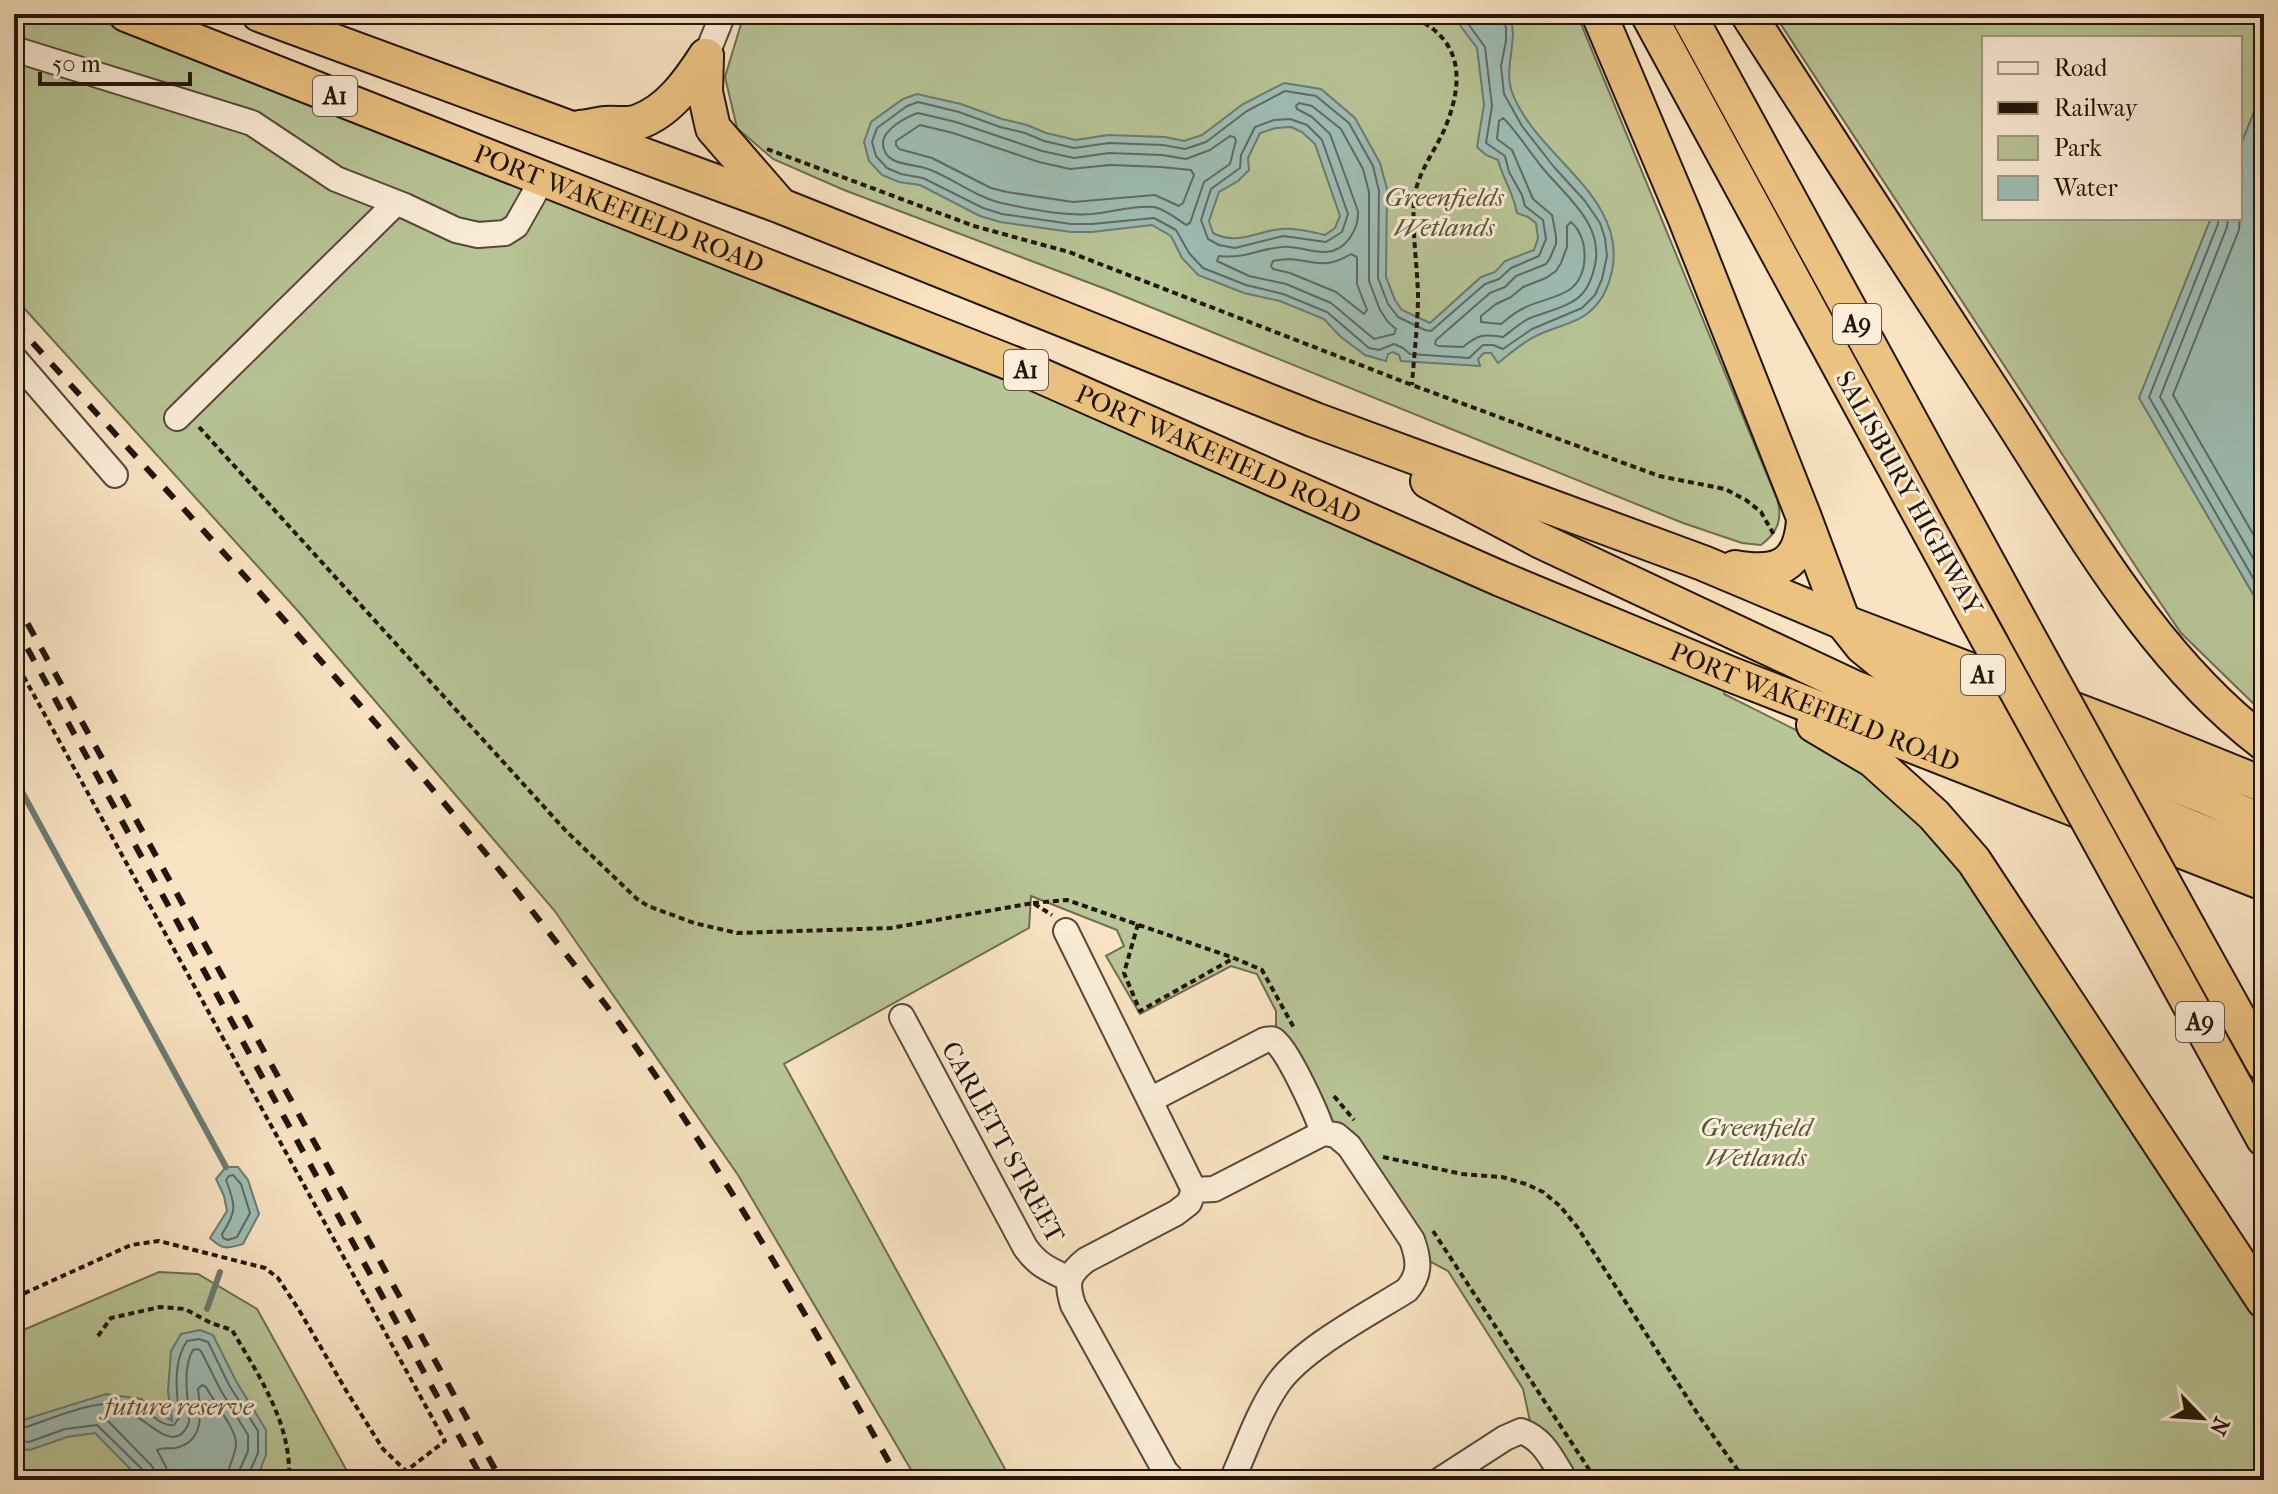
<svg xmlns="http://www.w3.org/2000/svg" width="2278" height="1494" font-family="'IM FELL French Canon',serif">
	<rect width="100%" height="100%" fill="#f9e3c2"/>
	<filter id="stains"><feTurbulence type="fractalNoise" baseFrequency=".0025" numOctaves="4"/><feColorMatrix values="0 0 0 0 .2 0 0 0 0 .09 0 0 0 0 .02 0 0 0 .5 -.17"/></filter>
	<radialGradient id="worn" r=".72"><stop offset=".6" stop-color="#630" stop-opacity="0"/><stop offset="1" stop-color="#630" stop-opacity=".3"/></radialGradient>
	<path fill="#b8c597" stroke="#6d6d52" stroke-width="2" d="M14 14H126L1730 674 1724 694 1838 751 1926 821 2122 1097 2264 1320V1480H1565L1533 1435 1523 1389 1448 1271 1418 1255 1336 1135 1276 1041V1011L1257 974 1231 966 1140 1014 1106 956 1124 946 1117 930 1031 896 1029 928 784 1064 1011 1480H917L738 1175 554 910 298 611 14 297Z
		M744 14H1577L1777 499C1783 519 1778 532 1761 545L1742 543 1683 523 1111 291 844 190 773 159 737 128 725 77Z
		M1774 14H2254L2264 19V87L2240 147V38H1984V218H2211L2140 398 2264 613V706L2259 709 2181 633 2140 573Z
		M159 1272 198 1274 257 1309 352 1480H14V1334Z"/>
	<path fill="#9ebeb6" stroke="#6c7a72" stroke-width="2" fill-rule="evenodd" d="M1448 14H1510C1519 42 1503 67 1512 92 1535 156 1628 196 1612 271 1608 288 1602 302 1588 313 1575 324 1554 327 1538 335 1524 341 1511 353 1498 363L1491 353H1484L1478 359 1480 366 1401 361 1399 355 1393 352 1388 354 1386 361 1365 355 1341 337 1324 319 1280 301 1244 293 1198 275 1182 258 1171 236 1152 225 1092 232H1071L1000 222 980 216 920 185 899 182 882 175 869 161 864 142 871 122 903 99 917 94 961 104 1002 119 1027 125 1046 133 1076 140 1108 135 1165 137 1184 141 1202 135 1243 104 1284 83 1321 89 1355 118 1380 163 1387 189 1386 277 1395 300 1402 310 1430 323 1481 277 1495 272 1505 261 1534 250 1538 238 1536 223 1528 217 1517 213C1514 194 1503 179 1498 160L1486 155 1477 147 1484 105 1477 48 1453 16ZM1291 127 1302 132 1315 144 1340 216 1335 228 1325 235C1312 232 1295 227 1281 229 1257 231 1237 246 1213 233L1209 221 1219 192 1238 181 1249 170 1248 158 1260 133 1276 128Z
		M2264 87V613L2139 398 2211 218H2240V147Z
		M226 1167H238L248 1180 259 1214 243 1244C226 1249 223 1250 210 1238L227 1211 224 1196 216 1179Z
		M200 1330 213 1335 236 1381 266 1430V1455L256 1480H141L95 1433 67 1437 30 1450 14 1448V1419L23 1420 106 1394 141 1399 172 1421 168 1391 171 1351 181 1334Z"/>
	<g fill="none" stroke-linecap="round" stroke-linejoin="round">
		<path stroke="#606a61" stroke-width="2" d="M1461 14 1485 47 1492 106 1486 143 1505 156 1509 172 1522 195 1525 206 1543 220 1546 239 1539 256 1511 268 1499 279 1485 284 1431 331 1425 330 1398 317 1388 304 1378 278 1379 191 1373 166 1349 123 1316 96 1285 91 1247 111 1206 142 1185 149 1163 145 1109 143 1074 148 1044 141 1025 133 1000 127 959 112 918 102 907 106 877 128 872 142 876 156 887 168 901 174 923 178 983 208 1002 214 1071 224H1092L1154 218 1176 230 1189 253 1203 268 1246 285 1283 294 1327 312 1369 348 1379 350 1394 344 1403 348 1410 354 1469 358 1483 345H1493L1503 349 1532 329 1582 308 1595 295 1602 279 1607 256 1605 238 1600 223 1585 201 1554 167 1522 126 1504 94 1501 66 1506 41V28L1503 14
			M1299 103 1312 106 1341 129 1363 169 1369 192V281L1380 310 1388 322 1396 329 1394 334 1374 339 1331 303 1286 284 1249 276 1217 261 1219 256C1246 259 1257 249 1282 247 1296 245 1311 253 1326 252 1346 251 1359 229 1358 211L1330 134 1312 117 1297 109 1296 106Z
			M918 113 956 122 1042 151 1074 158 1109 153 1162 155 1186 159 1210 150 1230 136 1234 137 1236 140 1230 164 1204 182 1190 223 1186 225C1177 219 1165 209 1154 207 1134 205 1112 212 1092 214 1065 216 1034 210 1006 204 978 199 955 179 928 169 914 163 884 167 883 144 882 130 906 117 918 113Z
			M1503 118C1511 124 1532 155 1541 166 1564 195 1604 223 1595 265 1593 274 1590 285 1583 293 1570 308 1546 311 1528 319 1519 324 1511 331 1503 337 1483 334 1479 334 1463 347L1438 346 1435 344 1436 340 1490 293 1505 287 1516 276 1546 264 1550 258 1556 244V236L1552 215 1533 199 1512 150 1497 139 1499 121Z
			M1290 119 1307 125 1322 140 1348 214 1342 232 1326 242 1283 236 1235 248 1219 245 1208 239 1201 220 1211 189 1240 168 1241 155 1255 127 1274 120Z
			M920 125 953 133 1039 162 1070 169 1110 165 1161 167 1191 170 1194 175 1183 203 1179 206 1155 195 1073 202 1007 192 991 188 932 158 899 149 896 145V141Z
			M2240 214 2239 230 2173 395 2264 553
			M2218 218V224L2149 397 2264 597
			M2228 218 2227 227 2160 397 2264 577
			M1571 222C1589 237 1590 276 1569 290 1555 299 1536 301 1522 309 1514 313 1507 319 1501 324L1481 322V316L1496 304 1511 297 1523 287 1546 278 1556 271 1561 263 1567 247V226Z
			M1351 254 1357 257V284L1367 310 1364 314 1336 292 1290 273 1273 269 1271 266 1273 261C1305 253 1317 275 1351 254Z
			M233 1175 241 1184 250 1213 237 1237 228 1240 223 1238 222 1234C237 1211 236 1206 226 1180L229 1176Z
			M14 1427H26C60 1416 99 1396 136 1406 150 1410 159 1427 174 1425L179 1418C177 1392 172 1363 187 1341L199 1339 208 1342 229 1385 258 1431V1453L250 1471 249 1480
			M14 1440 29 1442 65 1429 97 1425 144 1471 146 1480
			M156 1480 155 1471 151 1465 107 1420 106 1416 110 1413C118 1414 128 1414 135 1416 150 1422 174 1454 188 1425 192 1415 187 1403 187 1393 186 1381 186 1361 193 1350L198 1349 201 1351 220 1389 248 1435V1451L240 1469 239 1480
			M168 1480 166 1467 157 1450C163 1447 167 1449 175 1448 205 1442 201 1412 198 1389L202 1385 206 1387C213 1401 236 1429 236 1443 236 1456 227 1467 227 1480"/>
		<path stroke="#6c7a72" stroke-width="6" d="M14 777 226 1167
			M207 1309 220 1272"/>
		<g stroke="#58483a" stroke-width="28">
			<path id="minor" d="M14 49 252 123 336 179 405 206 456 230 478 235 505 233 516 226 543 178
				M706 56 723 14
				M14 358 115 475
				M177 418 396 203
				M1066 931 1194 1190
				M902 1017 1025 1247C1037 1265 1050 1270 1069 1279
				M1150 1100 1265 1040C1271 1039 1272 1038 1276 1042 1290 1055 1317 1114 1323 1133
				M1173 1480 1165 1471 1073 1305C1066 1283 1067 1275 1086 1260L1176 1213 1189 1203 1194 1190 1214 1189 1323 1133 1336 1135 1349 1146 1412 1240C1419 1259 1421 1274 1407 1290 1369 1314 1301 1349 1277 1385 1258 1413 1246 1449 1232 1480
				M1440 1480 1505 1438 1521 1431C1544 1439 1552 1460 1565 1480"/>
		</g>
		<g stroke="#22150c" stroke-width="38">
			<g id="highway">
				<path id="s1" d="M126 14 1021 367 1501 579 1730 674 2264 883"/>
				<path d="M259 14 781 206 1315 420 1703 563 1843 622 2140 735 2264 785"/>
				<path d="M1599 14 1685 217 1803 515 1843 622 1862 646 1900 677 2209 798 2264 823"/>
				<path d="M1648 14 1969 604"/>
				<path d="M1688 14 2026 633"/>
				<path d="M1748 14C1834 148 1921 282 2008 415 2083 531 2153 658 2264 743"/>
				<path d="M706 56 705 92 713 128 778 203"/>
				<path d="M580 128C589 127 597 125 606 124 616 123 627 126 638 122 669 111 689 82 706 56"/>
				<path d="M1428 481 1539 540 1852 687 2264 858"/>
				<path d="M1735 568C1776 575 1800 568 1804 521"/>
				<path d="M1814 725 1873 760 1934 815 1974 861 2264 1301"/>
				<path d="M2135 905 2264 1139"/>
				<path d="M2189 929 2264 1064"/>
			</g>
		</g>
		<path stroke="#22150c" stroke-width="4" stroke-dasharray="6 4" stroke-linecap="butt" d="M1406 14C1459 35 1466 73 1447 123 1437 150 1416 172 1414 202 1412 232 1417 263 1418 294 1418 324 1414 355 1412 385
			M767 149 974 226 1069 252 1412 385 1659 476 1725 489 1746 500 1761 512 1774 535
			M199 427 566 831 637 899 648 906 694 923 737 933 891 928 1033 903 1052 915
			M14 659 445 1441 406 1471 383 1449 347 1392 299 1310 278 1278 265 1268 159 1241 131 1245 14 1298
			M1033 903 1067 900 1234 958 1262 970 1294 1028
			M1138 924 1124 973 1140 1011 1234 958
			M1334 1096 1354 1120
			M1383 1157 1462 1174 1502 1177 1526 1184 1543 1192 1560 1206 1578 1228 1699 1416 1745 1480
			M1433 1231 1596 1480
			M98 1336 111 1318 160 1307 185 1309 211 1323 232 1330C259 1376 292 1424 289 1480
			M406 1471 408 1480
			M14 1472 41 1480"/>
		<use href="#minor" stroke="#fbedd7" stroke-width="24"/>
		<use href="#highway" stroke="#ecc281" stroke-width="34"/>
		<path stroke="#22150c" stroke-width="6" stroke-dasharray="14 14" stroke-linecap="butt" d="M14 322C194 523 381 717 547 930 571 961 596 991 619 1023 723 1169 812 1324 899 1480
			M14 599 501 1480
			M14 624 483 1480"/>
		<g stroke="#22150c" stroke-width="38" stroke-linecap="butt">
			<path id="highway-bridge" d="M1969 604 2135 905
				M2026 633 2189 929"/>
		</g>
		<use href="#highway-bridge" stroke="#ecc281" stroke-width="34"/>
	</g>
	<g text-anchor="middle" dominant-baseline="central" stroke-width="6" stroke-linejoin="round" paint-order="stroke">
		<g fill="#fbedd7" stroke="#635649" stroke-width="2">
			<rect x="313" y="76" width="44" height="40" rx="6"/>
			<rect x="1833" y="304" width="48" height="40" rx="6"/>
			<rect x="1004" y="350" width="44" height="40" rx="6"/>
			<rect x="1961" y="655" width="44" height="40" rx="6"/>
			<rect x="2176" y="1002" width="48" height="40" rx="6"/>
		</g>
		<g font-size="24" font-weight="bold" fill="#22150c">
			<text x="335" y="96">A1</text>
			<text x="1857" y="324">A9</text>
			<text x="1026" y="370">A1</text>
			<text x="1983" y="675">A1</text>
			<text x="2200" y="1022">A9</text>
		</g>
		<g font-size="26" font-style="italic" fill="#56533d" stroke="#fbedd7">
			<text x="1444" y="197">Greenfields<tspan x="1444" dy="30">Wetlands</tspan></text>
			<text x="1756" y="1127">Greenfield<tspan x="1756" dy="30">Wetlands</tspan></text>
			<text x="179" y="1406">future reserve</text>
		</g>
		<g font-size="26" fill="#22150c" stroke="#fbedd7">
			<text stroke="none"><textPath href="#s1" startOffset="530">PORT WAKEFIELD ROAD</textPath></text>
			<text stroke="none"><textPath href="#s1" startOffset="1178">PORT WAKEFIELD ROAD</textPath></text>
			<text transform="translate(1909 493) rotate(61)">SALISBURY HIGHWAY</text>
			<text stroke="none"><textPath href="#s1" startOffset="1826">PORT WAKEFIELD ROAD</textPath></text>
			<text transform="translate(1003 1142) rotate(61)">CARLETT STREET</text>
		</g>
	</g>
	<rect width="2278" height="1494" fill="none" stroke="#f9e3c2" stroke-width="48"/>
	<rect x="16" y="16" width="2246" height="1462" fill="none" stroke="#22150c" stroke-width="4"/>
	<rect x="24" y="24" width="2230" height="1446" fill="none" stroke="#22150c" stroke-width="2"/>
	<rect x="1982" y="36" width="260" height="184" fill="#fbedd7" stroke="#a49786" stroke-width="2"/>
	<rect x="1998" y="62" width="40" height="12" fill="#fbedd7" stroke="#a49786" stroke-width="2"/>
	<text x="2054" y="76" font-size="24" fill="#22150c">Road</text>
	<rect x="1998" y="102" width="40" height="12" fill="#22150c" stroke="#a49786" stroke-width="2"/>
	<text x="2054" y="116" font-size="24" fill="#22150c">Railway</text>
	<rect x="1998" y="136" width="40" height="24" fill="#b8c597" stroke="#a49786" stroke-width="2"/>
	<text x="2054" y="156" font-size="24" fill="#22150c">Park</text>
	<rect x="1998" y="176" width="40" height="24" fill="#9ebeb6" stroke="#a49786" stroke-width="2"/>
	<text x="2054" y="196" font-size="24" fill="#22150c">Water</text>
	<g transform="translate(2202 1418) rotate(115)" stroke="#fbedd7" stroke-width="6" paint-order="stroke">
	<path d="M0-6L14 30L0 20L-14 30Z" fill="#22150c"/>
	<text y="-12" font-size="22" font-weight="bold" text-anchor="middle" fill="#22150c">N</text>
	</g>
	<path d="M40 72v12h150v-12" fill="none" stroke="#22150c" stroke-width="4"/>
	<text x="52" y="72" font-size="24" fill="#22150c" stroke="#fbedd7" stroke-width="6" paint-order="stroke">50 m</text>
	<rect width="100%" height="100%" filter="url(#stains)"/>
	<rect width="100%" height="100%" fill="url(#worn)"/>
</svg>
